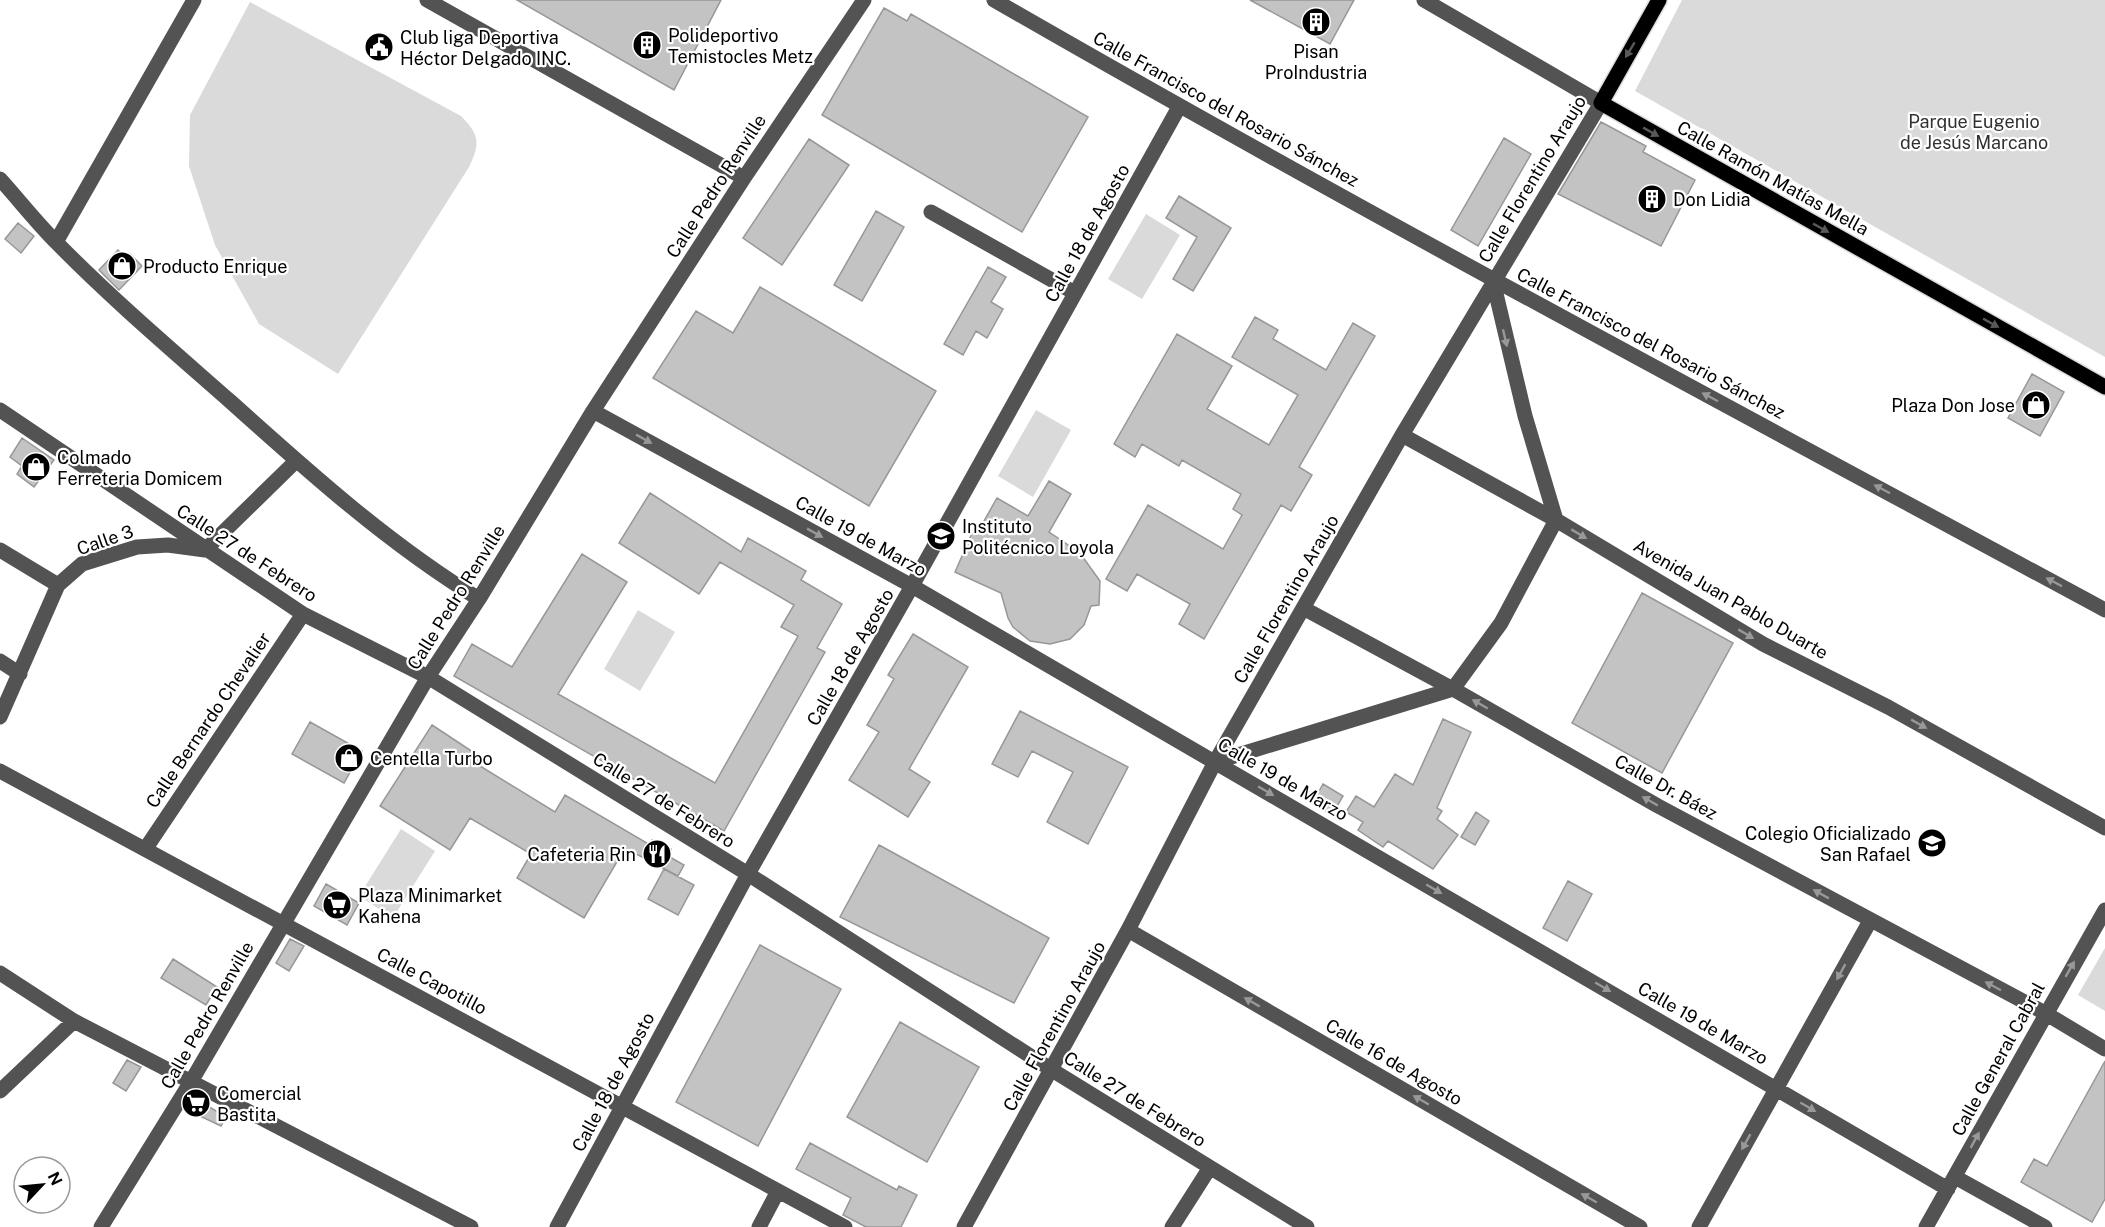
<svg xmlns="http://www.w3.org/2000/svg" width="2105" height="1227" font-family="'Public Sans',sans-serif">
	<rect width="100%" height="100%" fill="#fff"/>
	<path fill="#dadada" d="M1682 0H2105V357L1635 91Z
		M250 2 461 116C480 135 480 144 469 167L338 374 259 324 215 245 189 166 190 115Z
		M1146 214 1180 235 1142 299 1108 279Z
		M1036 410 1071 430 1033 497 998 476Z
		M638 610 675 632 640 691 604 669Z
		M401 829 435 851 393 918 359 896Z
		M2105 948V1011L2078 995Z"/>
	<path fill="#c3c3c3" stroke="#979797" stroke-width="1.5" d="M517 0H721L674 90Z
		M1250 0H1354L1330 44Z
		M884 8 907 21 911 14 1088 117 1022 232 822 115Z
		M1601 122 1646 146 1643 152 1695 180 1661 246 1558 194Z
		M1504 138 1531 154 1478 246 1451 230Z
		M809 139 849 165 782 265 743 238Z
		M1179 196 1231 228 1193 291 1173 279 1197 237 1166 218Z
		M876 211 904 227 862 301 834 285Z
		M18 223 34 236 21 253 5 239Z
		M118 250 126 258 130 254 142 266 119 290 99 270Z
		M988 267 1006 277 991 302 1003 309 987 338 976 331 963 355 944 344Z
		M760 287 936 391 869 506 653 378 696 311 733 333Z
		M1255 317 1278 330 1273 339 1326 370 1353 323 1375 336 1299 467 1312 475 1291 511 1281 505 1204 639 1179 624 1190 604 1137 574 1127 591 1106 579 1148 505 1223 549 1242 515 1233 509 1241 494 1182 460 1179 466 1142 444 1135 457 1114 444 1177 334 1232 366 1207 409 1269 445 1298 395 1232 357Z
		M2032 374 2064 392 2040 436 2008 418Z
		M22 438 54 460 34 487 17 474 22 466 10 457Z
		M1049 481 1071 494 1049 532 1080 553 1100 581 1099 605 1091 606 1084 625 1070 639 1050 644 1030 641 1013 627 1008 618 1001 593 955 572 972 533 976 535 997 498 1028 516Z
		M650 493 741 552 748 538 806 571 801 580 842 604 817 648 825 652 724 831 454 676 472 644 512 667 582 554 627 582 558 694 715 783 798 636 781 627 794 605 720 562 699 594 619 543Z
		M1642 593 1733 643 1662 773 1572 723Z
		M913 634 968 667 909 769 930 782 908 817 849 780 879 732 867 725 894 679 888 675Z
		M1020 711 1128 767 1088 844 1047 822 1073 772 1032 751 1018 777 992 764Z
		M1443 719 1471 732 1437 808 1442 811 1437 819 1458 835 1433 869 1388 841 1383 847 1358 830 1363 822 1346 812 1356 796 1374 807 1395 774 1413 785Z
		M310 722 362 751 344 783 292 754Z
		M432 725 485 760 480 766 555 812 565 795 650 845 652 840 671 849 668 856 684 865 678 876 625 848 584 918 517 878 531 854 470 818 450 850 380 806Z
		M1323 784 1343 796 1332 815 1312 804Z
		M1476 812 1489 821 1475 845 1461 837Z
		M879 845 1049 938 1014 1003 840 917Z
		M664 869 694 885 678 915 648 899Z
		M1568 881 1592 894 1567 941 1543 928Z
		M326 884 359 903 347 925 314 906Z
		M290 939 304 946 289 971 276 963Z
		M760 945 841 989 758 1146 676 1102Z
		M173 959 217 987 206 1005 161 978Z
		M900 1022 979 1067 927 1162 847 1117Z
		M127 1060 141 1067 126 1091 113 1083Z
		M2105 1061V1199L2092 1222 2021 1182 2034 1159 2047 1166Z
		M193 1097 226 1117 221 1126 185 1109Z
		M810 1143 897 1190 899 1186 917 1195 901 1227H866L843 1215 851 1198 796 1169Z"/>
	<g fill="none" stroke-linecap="round" stroke-linejoin="round">
		<g stroke="#dbdbdb" stroke-width="18">
			<path id="major" d="M1659 0 1601 103 2105 387"/>
		</g>
		<path stroke="#535353" stroke-width="15" d="M427 0 744 178
			M994 0C1360 211 1733 409 2105 610
			M0 179C19 200 37 223 57 243 112 299 172 350 231 402 310 473 389 544 479 599
			M931 212 1075 293
			M56 242 194 0
			M1493 281 1525 416 1556 520 1763 644 1888 707 2105 828
			M0 410 303 614 428 677 748 874 1052 1070 1307 1227
			M593 411 912 586 1948 1189
			M0 550 58 585
			M1303 608 1453 689 1658 806 2045 1013 2105 1049
			M0 661 20 674
			M0 717 58 585 82 564 137 547 168 545 205 550 296 461
			M1215 762 1453 689 1501 623 1556 520 1402 435
			M0 771 845 1227
			M146 848 303 614
			M1128 930 1640 1227
			M0 973 74 1021 471 1227
			M0 1091 74 1021
			M1955 1177 2045 1227
			M101 1227 192 1080 428 677 479 599 593 411 744 178 864 0
			M557 1227 748 874 912 586 1179 107
			M759 1227 778 1191
			M964 1227 1128 930 1215 762 1402 435 1601 103 1424 0
			M1172 1227 1209 1169
			M1699 1227 1870 921
			M1926 1227 2105 910"/>
		<use href="#major" stroke="#000" stroke-width="15"/>
	</g>
	<defs><path id="oneway-solid" d="M-6-.8H1V-3.2L6.5 0L1 3.2V.8H-6Z" transform="scale(1.5)"/></defs>
	<g fill="#595959">
		<use href="#oneway-solid" transform="translate(1630 50) rotate(121)"/>
		<use href="#oneway-solid" transform="translate(1651 132) rotate(29)"/>
		<use href="#oneway-solid" transform="translate(1821 228) rotate(29)"/>
		<use href="#oneway-solid" transform="translate(1991 323) rotate(29)"/>
	</g>
	<g fill="#989898">
		<use href="#oneway-solid" transform="translate(1505 338) rotate(77)"/>
		<use href="#oneway-solid" transform="translate(1710 397) rotate(-152)"/>
		<use href="#oneway-solid" transform="translate(644 439) rotate(29)"/>
		<use href="#oneway-solid" transform="translate(1882 489) rotate(-152)"/>
		<use href="#oneway-solid" transform="translate(815 533) rotate(29)"/>
		<use href="#oneway-solid" transform="translate(1579 534) rotate(31)"/>
		<use href="#oneway-solid" transform="translate(2054 582) rotate(-152)"/>
		<use href="#oneway-solid" transform="translate(1746 634) rotate(31)"/>
		<use href="#oneway-solid" transform="translate(1480 704) rotate(-150)"/>
		<use href="#oneway-solid" transform="translate(1919 724) rotate(29)"/>
		<use href="#oneway-solid" transform="translate(1266 791) rotate(30)"/>
		<use href="#oneway-solid" transform="translate(1650 801) rotate(-150)"/>
		<use href="#oneway-solid" transform="translate(1434 889) rotate(30)"/>
		<use href="#oneway-solid" transform="translate(1821 894) rotate(-151)"/>
		<use href="#oneway-solid" transform="translate(2070 969) rotate(-60)"/>
		<use href="#oneway-solid" transform="translate(1841 972) rotate(119)"/>
		<use href="#oneway-solid" transform="translate(1993 986) rotate(-152)"/>
		<use href="#oneway-solid" transform="translate(1603 987) rotate(30)"/>
		<use href="#oneway-solid" transform="translate(1252 1002) rotate(-150)"/>
		<use href="#oneway-solid" transform="translate(1421 1100) rotate(-150)"/>
		<use href="#oneway-solid" transform="translate(1808 1107) rotate(30)"/>
		<use href="#oneway-solid" transform="translate(1975 1140) rotate(-61)"/>
		<use href="#oneway-solid" transform="translate(1746 1142) rotate(119)"/>
		<use href="#oneway-solid" transform="translate(1589 1198) rotate(-150)"/>
	</g>
	<defs>
		<g id="building-disc" transform="scale(1.5)"><circle r="9.5" fill="#000" stroke="#fff"/><path d="M-4-6H4V6H1V3H-1V6H-4ZM-2.5-4.3h1.7v1.8h-1.7ZM.8-4.3h1.7v1.8H.8ZM-2.5-1h1.7V.8h-1.7ZM.8-1h1.7V.8H.8Z" fill="#fff"/></g>
		<g id="civic-disc" transform="scale(1.5)"><circle r="9.5" fill="#000" stroke="#fff"/><path d="M-.6-6.5H3V-4.5H.6V-3L4-1V1h2V6H-6V1h2V-1L-.6-3ZM-1.2 2.5V6h2.4V2.5Z" fill="#fff"/></g>
		<g id="shop-disc" transform="scale(1.5)"><circle r="9.5" fill="#000" stroke="#fff"/><path d="M-5-2.5h2.3a2.7 3.5 0 0 1 5.4 0H5L5.5 6h-11ZM-1.5-2.5h3a1.5 2.3 0 0 0-3 0Z" fill="#fff"/></g>
		<g id="university-disc" transform="scale(1.5)"><circle r="9.5" fill="#000" stroke="#fff"/><path d="M0-5L7-2L0 1L-7-2ZM-4 1L0 2.5L4 1V4Q0 6-4 4Z" fill="#fff"/></g>
		<g id="restaurant-disc" transform="scale(1.5)"><circle r="9.5" fill="#000" stroke="#fff"/><path d="M-5-6h1v4h1v-4h1v4h1v-4h1v5L-1.5 .5V6h-2V.5L-5-1ZM5-6V6H3V1.5H1.5Q1.5-4 5-6Z" fill="#fff"/></g>
		<g id="supermarket-disc" transform="scale(1.5)"><circle r="9.5" fill="#000" stroke="#fff"/><path d="M-6-5.5h2.5l.6 2H6L4.5 2H-2.5L-4.4-4H-6ZM-1.5 3.2a1.3 1.3 0 1 0 .1 0ZM3 3.2a1.3 1.3 0 1 0 .1 0Z" fill="#fff"/></g>
	</defs>
	<g fill-rule="evenodd">
		<use href="#building-disc" x="1316" y="22"/>
		<use href="#building-disc" x="647" y="45"/>
		<use href="#civic-disc" x="379" y="47"/>
		<use href="#building-disc" x="1652" y="199"/>
		<use href="#shop-disc" x="122" y="266"/>
		<use href="#shop-disc" x="2036" y="405"/>
		<use href="#shop-disc" x="36" y="467"/>
		<use href="#university-disc" x="941" y="536"/>
		<use href="#shop-disc" x="349" y="758"/>
		<use href="#university-disc" x="1932" y="843"/>
		<use href="#restaurant-disc" x="657" y="854"/>
		<use href="#supermarket-disc" x="337" y="905"/>
		<use href="#supermarket-disc" x="196" y="1103"/>
	</g>
	<g text-anchor="middle" dominant-baseline="central" stroke-width="4.5" stroke-linejoin="round" paint-order="stroke">
		<g font-size="18" fill="#000" stroke="#fff" text-anchor="start">
			<text x="668" y="35">Polideportivo<tspan x="668" dy="21">Temistocles Metz</tspan></text>
			<text x="400" y="37">Club liga Deportiva<tspan x="400" dy="21">Héctor Delgado INC.</tspan></text>
			<text x="1316" y="51" text-anchor="middle">Pisan<tspan x="1316" dy="21">ProIndustria</tspan></text>
			<text x="1673" y="199">Don Lidia</text>
			<text x="143" y="266">Producto Enrique</text>
			<text x="2015" y="405" text-anchor="end">Plaza Don Jose</text>
			<text x="57" y="457">Colmado<tspan x="57" dy="21">Ferreteria Domicem</tspan></text>
			<text x="962" y="526">Instituto<tspan x="962" dy="21">Politécnico Loyola</tspan></text>
			<text x="370" y="758">Centella Turbo</text>
			<text x="1911" y="833" text-anchor="end">Colegio Oficializado<tspan x="1911" dy="21">San Rafael</tspan></text>
			<text x="636" y="854" text-anchor="end">Cafeteria Rin</text>
			<text x="358" y="895">Plaza Minimarket<tspan x="358" dy="21">Kahena</tspan></text>
			<text x="217" y="1093">Comercial<tspan x="217" dy="21">Bastita</tspan></text>
		</g>
		<g font-size="18" fill="#000" stroke="#fff">
			<text transform="translate(1226 109) rotate(29)">Calle Francisco del Rosario Sánchez</text>
			<text transform="translate(1773 178) rotate(29)">Calle Ramón Matías Mella</text>
			<text transform="translate(1532 179) rotate(-59)">Calle Florentino Araujo</text>
			<text transform="translate(716 186) rotate(-57)">Calle Pedro Renville</text>
			<text transform="translate(1087 233) rotate(-61)">Calle 18 de Agosto</text>
			<text transform="translate(1651 343) rotate(28)">Calle Francisco del Rosario Sánchez</text>
			<text transform="translate(861 536) rotate(29)">Calle 19 de Marzo</text>
			<text transform="translate(105 540) rotate(-19)">Calle 3</text>
			<text transform="translate(247 553) rotate(33)">Calle 27 de Febrero</text>
			<text transform="translate(456 597) rotate(-58)">Calle Pedro Renville</text>
			<text transform="translate(1286 599) rotate(-60)">Calle Florentino Araujo</text>
			<text transform="translate(1731 599) rotate(30)">Avenida Juan Pablo Duarte</text>
			<text transform="translate(850 657) rotate(-60)">Calle 18 de Agosto</text>
			<text transform="translate(208 720) rotate(-56)">Calle Bernardo Chevalier</text>
			<text transform="translate(1283 779) rotate(30)">Calle 19 de Marzo</text>
			<text transform="translate(1666 787) rotate(29)">Calle Dr. Báez</text>
			<text transform="translate(664 800) rotate(32)">Calle 27 de Febrero</text>
			<text transform="translate(432 981) rotate(28)">Calle Capotillo</text>
			<text transform="translate(207 1015) rotate(-60)">Calle Pedro Renville</text>
			<text transform="translate(1703 1023) rotate(30)">Calle 19 de Marzo</text>
			<text transform="translate(1054 1026) rotate(-61)">Calle Florentino Araujo</text>
			<text transform="translate(1998 1059) rotate(-61)">Calle General Cabral</text>
			<text transform="translate(1394 1062) rotate(30)">Calle 16 de Agosto</text>
			<text transform="translate(613 1082) rotate(-62)">Calle 18 de Agosto</text>
			<text transform="translate(1135 1099) rotate(32)">Calle 27 de Febrero</text>
		</g>
		<g font-size="18" fill="#313131" stroke="#fff">
			<text x="1974" y="121">Parque Eugenio<tspan x="1974" dy="21">de Jesús Marcano</tspan></text>
		</g>
	</g>
	<g transform="translate(42 1185) rotate(64)"><circle r="28" fill="#ffffff" stroke="#999999" stroke-width="1.5"/>
	<path d="M0-4.5L10 22L0 15L-10 22Z" fill="#000000"/>
	<text y="-9" font-size="16" font-weight="bold" text-anchor="middle" fill="#000000">N</text>
	</g>
</svg>
